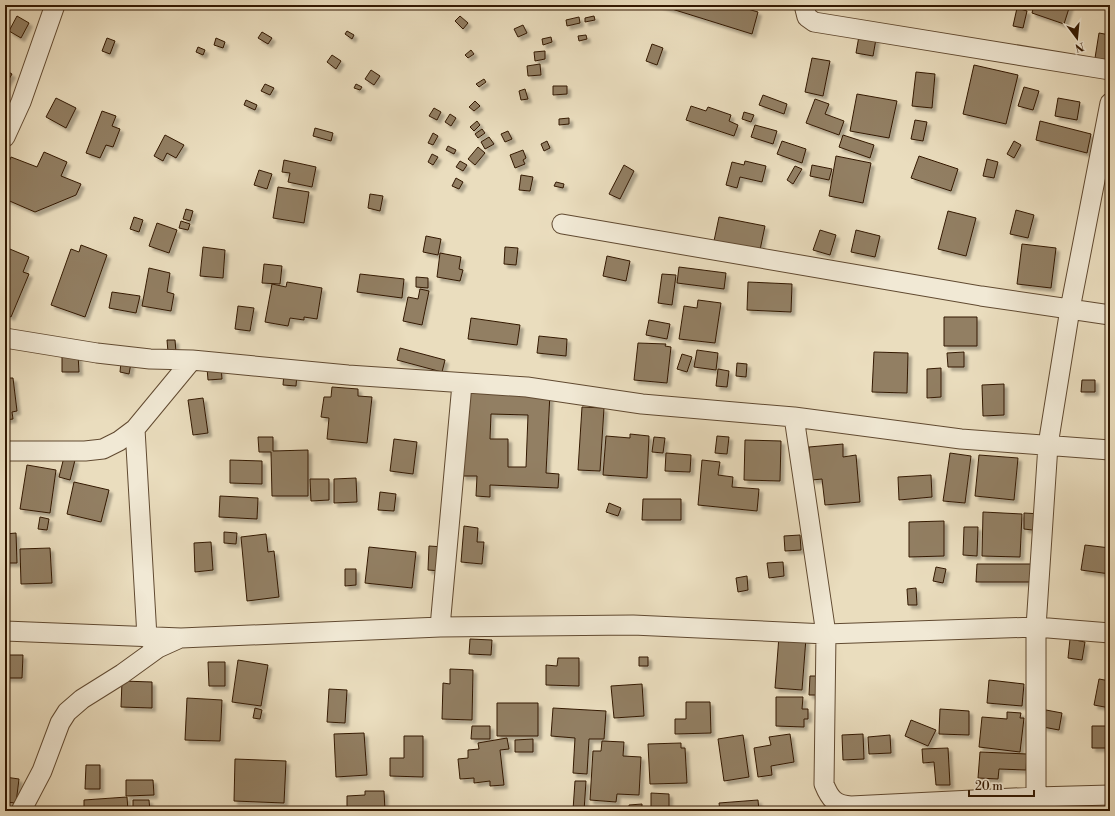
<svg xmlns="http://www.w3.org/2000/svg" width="1115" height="816" font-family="'Libre Bodoni',serif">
	<defs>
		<filter id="shadow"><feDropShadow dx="3.5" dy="3.5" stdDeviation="1" flood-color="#0004"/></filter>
	</defs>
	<rect width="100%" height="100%" fill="#eaddbe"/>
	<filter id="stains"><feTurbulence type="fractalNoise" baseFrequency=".005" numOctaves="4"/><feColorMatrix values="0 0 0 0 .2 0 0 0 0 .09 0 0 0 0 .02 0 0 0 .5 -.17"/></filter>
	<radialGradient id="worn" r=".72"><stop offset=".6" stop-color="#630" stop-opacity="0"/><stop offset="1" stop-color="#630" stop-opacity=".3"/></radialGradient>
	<path fill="#927f64" stroke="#331902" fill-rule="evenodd" filter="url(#shadow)" d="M659 5H734L758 12 752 34Z
		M1034 5H1070L1064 24 1032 13Z
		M1017 8 1027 11 1023 28 1013 26Z
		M17 16 29 23 21 38 9 31Z
		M460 16 468 23 463 29 455 21Z
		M594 16 595 20 585 22V18Z
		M579 17 580 23 567 26 566 20Z
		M523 25 527 33 518 37 514 29Z
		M347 31 354 35 352 39 345 34Z
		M262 32 272 38 268 44 258 38Z
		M1099 33 1110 35V61L1095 58Z
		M586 35 587 39 579 41 578 36Z
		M859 36 876 39 873 56 856 53Z
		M551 37 552 42 543 45 542 39Z
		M107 38 115 41 110 54 102 51Z
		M216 38 225 42 223 48 214 45Z
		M652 44 663 48 657 65 646 61Z
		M198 47 205 50 203 55 196 52Z
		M471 50 474 54 468 58 465 55Z
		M545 51V59L535 61 534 52Z
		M332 55 341 61 336 69 327 62Z
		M812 58 830 61 823 96 805 92Z
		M540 64 541 75 528 76 527 66Z
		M974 65 1018 75 1006 124 963 114Z
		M5 70 12 74 5 86Z
		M371 70 380 76 374 85 365 79Z
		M916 72 935 74 932 108 912 106Z
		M484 79 486 82 479 87 476 84Z
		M265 84 274 88 270 95 261 91Z
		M356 84 362 87 360 90 354 88Z
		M553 86H567V94L553 95Z
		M1024 87 1039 91 1033 110 1018 106Z
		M525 89 528 99 521 100 519 91Z
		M857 94 897 101 889 138 850 131Z
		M763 95 787 104 784 114 759 105Z
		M56 98 76 108 66 128 46 117Z
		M1058 98 1080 102 1077 120 1055 116Z
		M815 99 829 104 825 114 844 121 839 135 806 123Z
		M246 100 257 105 255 110 244 105Z
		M475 101 480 106 474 111 469 107Z
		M691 106 706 111 708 107 731 115 729 121 738 125 734 136 686 120Z
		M434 108 441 112 437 120 429 116Z
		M102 111 116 116 112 126 120 129 113 147 106 145 100 158 86 153Z
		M744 112 754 115 751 122 742 119Z
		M450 114 456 118 451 126 445 122Z
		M569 118V124L559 125V119Z
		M915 120 927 122 923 141 911 139Z
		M477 121 480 125 474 131 470 127Z
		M1040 121 1091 134 1087 153 1036 140Z
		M755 125 777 131 773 144 751 137Z
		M315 128 333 133 331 141 313 136Z
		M482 129 485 133 478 138 475 134Z
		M508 131 512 139 505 142 501 134Z
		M433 133 438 136 433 145 428 143Z
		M165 135 184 145 176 158 167 153 163 161 154 156Z
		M843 135 874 145 870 158 839 147Z
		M489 137 494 144 485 149 481 142Z
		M547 141 550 148 544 151 541 144Z
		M782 141 806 149 802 163 777 154Z
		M1014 141 1021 145 1014 158 1007 154Z
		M448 146 456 150 454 154 446 150Z
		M478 147 485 153 475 165 468 159Z
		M523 150 526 158 523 160 525 164 515 168 510 155Z
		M44 152 67 162 61 176 81 184 76 195 35 212 5 199V171L11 157 37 167Z
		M432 154 438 157 433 165 428 162Z
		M836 156 871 163 863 203 829 196Z
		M919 156 958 169 951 191 911 178Z
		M987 159 998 162 994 178 983 176Z
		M284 160 316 167 312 187 288 182 290 173 282 172Z
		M460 161 467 165 463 171 456 167Z
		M745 161 766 166 762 182 740 177 737 188 726 185 732 162 744 165Z
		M624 165 634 171 620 199 609 194Z
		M812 165 832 169 829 180 810 176Z
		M795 166 802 169 793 184 787 180Z
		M259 170 272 174 267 189 254 185Z
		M521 175 533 177 530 191 519 190Z
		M456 178 463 182 459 189 452 186Z
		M556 182 564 184 563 188 554 186Z
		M278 187 309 192 304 223 273 218Z
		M370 194 383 196 380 211 368 208Z
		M186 209 193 211 190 221 183 219Z
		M1016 210 1034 215 1028 238 1010 234Z
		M948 211 976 218 966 256 938 249Z
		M134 217 143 220 139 232 130 229Z
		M719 217 765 226 760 250 714 241Z
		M181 221 190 224 188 230 179 228Z
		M157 223 177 230 169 253 149 246Z
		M820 230 836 235 830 255 813 250Z
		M856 230 880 236 875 257 851 252Z
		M426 236 441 239 438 255 423 252Z
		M1022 244 1056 248 1051 288 1017 284Z
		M81 245 107 255 85 317 51 305 71 249 79 252Z
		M5 247 29 257 23 272 29 274 11 317 5 314Z
		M203 247 225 250 223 278 200 276Z
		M505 247 518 248 516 265 504 264Z
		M440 253 461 257 459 269 463 270 460 281 437 277Z
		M607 256 630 261 626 281 603 276Z
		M264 264 282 266 280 284 262 283Z
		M679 267 726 273 724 289 677 283Z
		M149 268 170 273 167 292 174 294 171 311 142 306Z
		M360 274 404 279 402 298 357 292Z
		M662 274 676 275 672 305 658 303Z
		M416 277 428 278V288L416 287Z
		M287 282 322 288 317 319 304 317V320L290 318 288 326 265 322 272 284 286 287Z
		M748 282 792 284 791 312 747 310Z
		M420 289 429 291 422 325 403 321 408 297 418 299Z
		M112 292 140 296 136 313 109 308Z
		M698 300 721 303 715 343 679 339 684 306 697 308Z
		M238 306 254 308 250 331 235 329Z
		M944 317H977V346H944Z
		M471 318 520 325 517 345 468 339Z
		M649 320 670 324 667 339 646 335Z
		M539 336 567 339 566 356 537 353Z
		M167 340H175L176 352H168Z
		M638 343 666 344 665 346 671 347 667 383 634 380Z
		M400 348 445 360 442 372 397 360Z
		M697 350 718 353 716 370 694 367Z
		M874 352 908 353 907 393 872 392Z
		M964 352V367H948L947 353Z
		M62 354H78L79 372H62Z
		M682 354 692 357 687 372 677 369Z
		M121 362 131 363 129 374 120 372Z
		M737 363 747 364 746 377 736 376Z
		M221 367 222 379 208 380 207 368Z
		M941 368V397L927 398V369Z
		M718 369 729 371 727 387 716 386Z
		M284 373 297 374 296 386 283 385Z
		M5 378H13L17 411 12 412 13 419 5 420Z
		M1082 380H1095V392H1081Z
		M1004 384V415L983 416 982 385Z
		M332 387 358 389V396L372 397 367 443 327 439 329 418 321 417 324 397H331Z
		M466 389 550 393 546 473 559 474 558 488 490 485V497L476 496 477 476H462ZM491 414 528 415 526 467H508V439H490Z
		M203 398 208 433 193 435 188 400Z
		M582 407 604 408 600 471 578 470Z
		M630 434 649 436 647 478 603 475 606 436 630 438Z
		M717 436 729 437 727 454 715 453Z
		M258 437H273V451L308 450V496H272L271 452H259Z
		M654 437 665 438 663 453 652 452Z
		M394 439 417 442 413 474 390 471Z
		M745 440 781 441 780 481 744 480Z
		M843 444V457L856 455 860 502 825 505 822 479 812 480 809 447Z
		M666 453 691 455 690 472 665 471Z
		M950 453 971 456 965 503 943 501Z
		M979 455 1018 458 1014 500 975 496Z
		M64 457 75 460 70 480 59 477Z
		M230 460 262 461V484L230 483Z
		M702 460 720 462 718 475 733 477 732 487 759 489 757 511 698 505Z
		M27 465 56 470 50 513 20 509Z
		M931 475 932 497 899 500 898 477Z
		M356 478 357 502 334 503V479Z
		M310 479H329V500L311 501Z
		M74 482 109 490 101 522 67 514Z
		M380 492 396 494 394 511 378 510Z
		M220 496 258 498 257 519 219 517Z
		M643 499H681V520H642Z
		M609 503 621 508 618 516 606 512Z
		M983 512 1022 514 1020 557 982 556Z
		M1024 513 1042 514 1041 531 1024 529Z
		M40 517 49 519 47 530 38 529Z
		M944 521V556L909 557V522Z
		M464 526 478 528 477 542H484L482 564 461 562Z
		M964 527H978L977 556 963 555Z
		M224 532 237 533 236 544 224 543Z
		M16 533 17 563H5V534Z
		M266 534 268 552 274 551 279 597 247 601 241 537Z
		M800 535 801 550 785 551 784 536Z
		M211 542 213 570 195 572 194 543Z
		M1085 545 1110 548V574L1081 570Z
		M429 546 444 547 442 571 428 570Z
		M369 547 416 552 412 588 365 583Z
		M50 548 52 583 21 584 20 549Z
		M783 562 784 576 769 578 767 563Z
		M977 564H1033V582H976Z
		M936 567 946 569 943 583 933 581Z
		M345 569H356V585L345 586Z
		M747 576 748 590 738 592 736 578Z
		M916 588 917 605H908L907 589Z
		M779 636 806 638 802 690 775 688Z
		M470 639 492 640 491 655 469 654Z
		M1070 639 1085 642 1082 660 1068 658Z
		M5 655H23L22 678H5Z
		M639 657H648V666H639Z
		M558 658H579V686L546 685V665L557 666Z
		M238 660 268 665 261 706 232 702Z
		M208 662H225V686H209Z
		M450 669 473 670 472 720 442 719 443 683 450 684Z
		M810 676H821L820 695H809Z
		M1099 679 1110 681V708L1094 705Z
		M989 680 1024 684 1022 706 987 703Z
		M122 681 152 682V708L121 707Z
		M642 684 644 716 614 718 611 686Z
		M329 689 347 690 345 723 327 722Z
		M776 697H803L802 709H808V719H804V727L776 726Z
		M187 698 222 700 220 741 185 740Z
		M686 702H710L711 733 675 734V719H686Z
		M497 703H538V736H497Z
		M255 708 262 710 260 719 253 718Z
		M553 708 606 711 604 739H589L587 774 573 773 575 738 551 736Z
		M940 709 969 711V735L939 734Z
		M1046 710 1062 713 1059 730 1043 727Z
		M1007 712 1021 713 1020 718H1024L1020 752 979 747 982 717 1007 719Z
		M911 720 936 730 928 746 905 736Z
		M472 726H490V739H471Z
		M1092 726H1107V748H1092Z
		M364 733 367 775 336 777 334 734Z
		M790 734 794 762 771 766 772 775 758 777 754 748 771 745 769 737Z
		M863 734 864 759 843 760 842 735Z
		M743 735 749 777 724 781 718 739Z
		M890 735 891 753 869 754 868 737Z
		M404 736H423V777L390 776V758H404Z
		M507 738 509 749 500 750 504 785 490 786V781L474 783V778L460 779 458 759 468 758V750L479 749 478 743Z
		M533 739V752H515V740Z
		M602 741 624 742 623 756 641 757 639 795 617 794 616 802 590 800 593 751H601Z
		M681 743V748H685L687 783 650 784 648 744Z
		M1109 747H1110V776H1109Z
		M948 748 950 785H936L934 762 923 763 922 749Z
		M980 752 1027 754 1026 770 999 769 998 779 978 778Z
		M235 759 286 761 284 803 234 801Z
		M86 765H100V789H85Z
		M5 777 19 779 16 803 5 802Z
		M126 780H153L154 795 126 796Z
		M575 781H586L584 811 573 810Z
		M365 791H384L385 811H347V796L365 795Z
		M651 793 669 794V811H651Z
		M127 797 128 811H84V800Z
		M133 800H149L150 811H133Z
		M758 800 759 811H720L719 803Z
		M642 804V811H629V805Z"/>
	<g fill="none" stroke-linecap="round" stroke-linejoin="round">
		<g stroke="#614a31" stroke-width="21">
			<path id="minor" d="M804 5 807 17 814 22 1110 70
				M5 137 21 102 55 5
				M562 224 981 296 1110 315
				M5 338 97 353 150 359 192 360 348 375 527 387 642 404 794 417 961 439 1110 450
				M794 417 826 634 824 784C830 799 835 805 851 806L1036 797 1110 795
				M135 429 147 637 156 646
				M5 451H85L103 449 119 441 135 429 192 360
				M440 627 462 384
				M5 631 181 638 440 627 633 625 826 634 1036 627 1110 633
				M21 811 42 771 60 723 67 712 82 699 122 674 158 648 178 639
				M1033 811 1036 797V627L1048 445 1070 309 1110 103"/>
		</g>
		<use href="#minor" stroke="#f1e9d5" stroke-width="19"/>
	</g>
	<rect width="1115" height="816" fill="none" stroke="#eaddbe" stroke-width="20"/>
	<rect x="6" y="6" width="1103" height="804" fill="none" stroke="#331902" stroke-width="2"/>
	<rect x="10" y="10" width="1095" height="796" fill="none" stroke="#331902"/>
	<g transform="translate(1077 38) rotate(164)" stroke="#f1e9d5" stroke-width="3" paint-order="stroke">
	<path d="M0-3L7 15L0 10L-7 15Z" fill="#331902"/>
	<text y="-6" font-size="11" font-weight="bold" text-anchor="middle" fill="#331902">N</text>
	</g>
	<path d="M969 790v6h65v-6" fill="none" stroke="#331902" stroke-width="2"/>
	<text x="975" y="790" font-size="12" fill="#331902" stroke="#f1e9d5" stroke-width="3" paint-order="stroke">20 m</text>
	<rect width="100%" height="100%" filter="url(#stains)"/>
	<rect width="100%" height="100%" fill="url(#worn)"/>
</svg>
